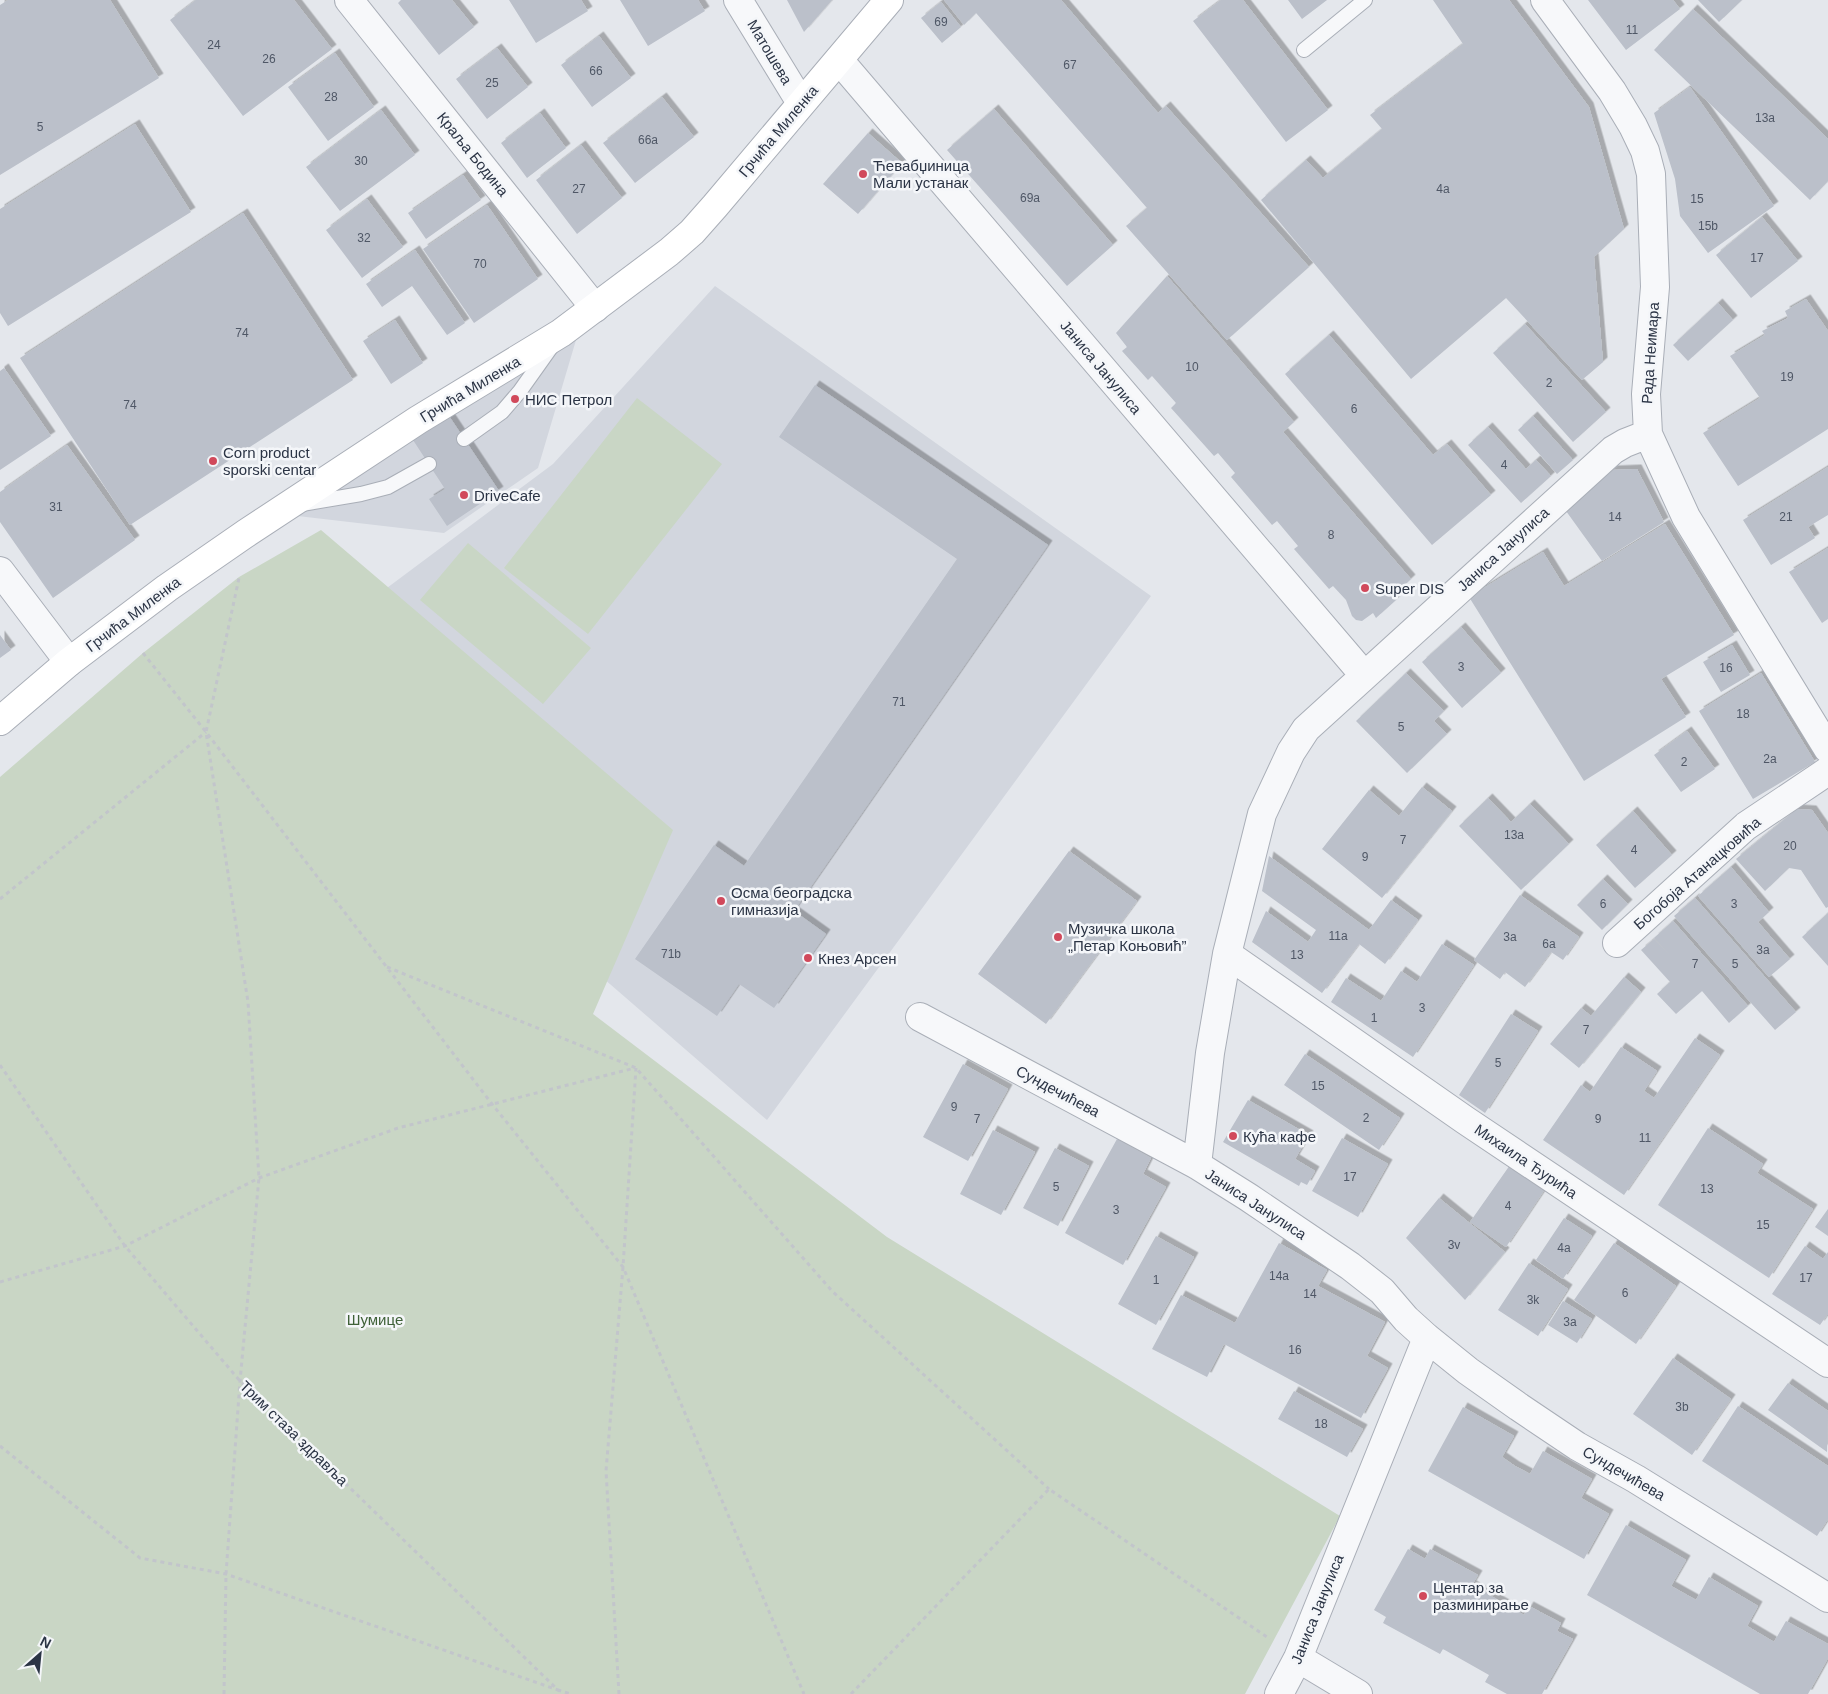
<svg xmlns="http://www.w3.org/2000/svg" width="1828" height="1694" font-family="Arial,sans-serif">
	<defs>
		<filter id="shadow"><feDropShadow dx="4.5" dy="-4.5" stdDeviation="0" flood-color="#0004"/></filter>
	</defs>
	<rect width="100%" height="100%" fill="#e4e7ec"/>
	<path fill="#d2d6de" d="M715 286 1151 596 767 1120 261 682 553 464Z
		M579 330 538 468 444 533 289 515Z"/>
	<path fill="#c9d6c5" d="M637 398 722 464 588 634 504 568Z
		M321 530 673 830 593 1014 887 1237 1340 1516 1245 1694H0V777L143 653 239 577Z
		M468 543 591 648 543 704 420 600Z"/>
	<path fill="#bbc0ca" filter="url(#shadow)" d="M8 0H110L159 78 0 175V5Z
		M196 0H294L332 49 243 116 170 20Z
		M401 0H452L474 27 439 55 398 3Z
		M509 0H581L588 11 536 43Z
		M620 0H698L705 11 648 46Z
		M787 0H832L804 32Z
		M944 0H1061L1158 113 1166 106 1309 267 1227 340 1126 226 1147 208 976 13 964 25Z
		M1221 0H1243L1328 110 1286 142 1193 21Z
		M1288 0H1327L1302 19Z
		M1433 0H1509L1589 107 1624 229 1594 257 1603 362 1582 380 1506 298 1411 379 1261 200 1306 160 1323 178 1382 129 1370 115 1463 44Z
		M1588 0H1673L1680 9 1626 50Z
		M1698 0H1742L1719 22Z
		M941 2 961 27 942 43 921 18Z
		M1693 9 1828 139V181L1810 200 1654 50Z
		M599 36 631 78 592 107 561 65Z
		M497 48 528 87 487 119 456 79Z
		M335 53 374 107 328 141 288 87Z
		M1690 87 1774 206 1708 253 1680 216 1675 179 1654 113Z
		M662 97 694 137 635 183 603 143Z
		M994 109 1113 245 1067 286 947 150Z
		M381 110 415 155 340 211 306 167Z
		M540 113 566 148 527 178 501 143Z
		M135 124 191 212 8 326 0 313V209Z
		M868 133 902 163 858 214 823 184Z
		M581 145 622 198 577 234 536 180Z
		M463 175 481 200 426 239 408 213Z
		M367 199 403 247 362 278 326 230Z
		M487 205 538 279 474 323 423 249Z
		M243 213 353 380 130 525 20 358Z
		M1762 217 1798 261 1751 298 1716 255Z
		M415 250 465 323 447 335 412 286 382 307 366 284Z
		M1167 276 1294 422 1283 432 1411 579 1393 596 1396 600 1376 618 1373 613 1362 621 1356 620 1352 616 1346 600 1333 586 1329 589 1294 549 1298 546 1277 521 1272 525 1231 477 1235 473 1218 453 1214 456 1171 408 1176 403 1152 376 1148 380 1122 351 1127 347 1116 333Z
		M1806 299 1828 331V429L1738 486 1703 433 1760 398 1730 356 1765 335 1762 331 1788 318 1785 311Z
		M1718 303 1733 320 1688 361 1673 345Z
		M395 320 423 363 391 384 363 341Z
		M1525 324 1606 412 1573 442 1493 353Z
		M1329 335 1433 455 1447 444 1491 495 1432 545 1285 374Z
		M4 368 51 436 0 470V371Z
		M815 385 1048 545 794 911 826 934 774 1008 739 984 717 1016 635 959 714 845 744 866 957 559 779 437Z
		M449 416 499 491 447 526 429 499 445 489 413 440Z
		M1533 416 1573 460 1557 474 1518 430Z
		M1488 427 1526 469 1536 460 1551 476 1521 503 1468 445Z
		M67 445 135 540 53 598 0 522V492Z
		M1828 467V515L1808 527 1815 538 1771 565 1743 520Z
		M1637 469 1664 522 1602 561 1566 511 1613 470Z
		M1665 524 1734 635 1661 679 1686 717 1584 781 1469 597 1543 552 1564 586Z
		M1828 548V619L1822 623 1789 572Z
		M1461 627 1501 673 1462 708 1422 662Z
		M0 635 11 650 0 658Z
		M1732 645 1750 675 1721 692 1703 662Z
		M1406 673 1444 711 1434 721 1447 734 1407 773 1356 721Z
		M1761 673 1815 762 1753 799 1699 711Z
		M1687 731 1715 769 1681 792 1654 755Z
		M1422 787 1452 811 1382 898 1322 849 1369 790 1399 816Z
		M1488 798 1511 822 1530 804 1569 844 1521 890 1459 826Z
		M1797 809 1812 810 1828 833V907L1826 908 1801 870 1789 868 1765 891 1736 859Z
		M1633 811 1672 855 1635 888 1596 845Z
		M1069 851 1137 901 1046 1024 978 974Z
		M1269 856 1369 930 1391 900 1418 920 1385 964 1359 944 1322 993 1252 942 1266 911 1308 942 1316 930 1262 891Z
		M1731 867 1769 912 1758 922 1790 959 1769 977 1698 896Z
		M1603 879 1628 904 1602 930 1577 905Z
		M1520 895 1579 937 1563 960 1551 952 1525 987 1505 972 1500 979 1474 960Z
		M1695 898 1796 1012 1775 1030 1674 916Z
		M1828 913V966L1802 937Z
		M1673 921 1748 1006 1729 1023 1702 991 1676 1014 1657 994 1670 982 1641 950 1654 939 1669 954 1654 938Z
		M1442 944 1474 965 1413 1057 1331 1002 1346 978 1381 1001 1401 971 1417 982Z
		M1624 977 1641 992 1579 1068 1550 1044 1581 1008 1591 1016Z
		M1511 1014 1538 1031 1485 1113 1459 1095Z
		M1695 1038 1720 1055 1624 1195 1543 1140 1581 1085 1590 1092 1621 1047 1657 1071 1644 1091 1654 1098Z
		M1305 1054 1400 1118 1379 1150 1284 1085Z
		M963 1064 1008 1089 968 1161 923 1137Z
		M1248 1100 1309 1135 1295 1159 1315 1171 1307 1185 1301 1182 1299 1186 1223 1142Z
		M1708 1128 1763 1164 1757 1173 1813 1209 1769 1278 1658 1205Z
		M993 1130 1035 1152 1001 1215 960 1194Z
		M1342 1138 1388 1164 1358 1217 1312 1191Z
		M1117 1139 1151 1158 1143 1174 1166 1187 1123 1265 1065 1233Z
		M1055 1148 1089 1166 1058 1226 1023 1208Z
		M1510 1165 1545 1189 1506 1247 1470 1222Z
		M1439 1198 1505 1252 1465 1300 1406 1238Z
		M1828 1209V1236L1815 1227Z
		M1564 1218 1592 1236 1563 1279 1536 1260Z
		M1156 1236 1194 1257 1156 1325 1118 1304Z
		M1279 1243 1327 1270 1318 1286 1385 1322 1367 1356 1388 1368 1361 1418 1224 1344 1207 1377 1152 1349 1181 1295 1235 1323Z
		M1614 1243 1676 1286 1636 1344 1574 1300Z
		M1805 1246 1823 1259 1828 1252V1315H1827L1820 1325 1772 1294Z
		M1529 1263 1568 1289 1538 1336 1498 1310Z
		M1563 1301 1592 1319 1577 1343 1548 1325Z
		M1673 1358 1731 1399 1692 1455 1633 1414Z
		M1788 1383 1828 1411 1827 1452 1768 1410Z
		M1294 1391 1363 1429 1347 1457 1278 1419Z
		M1738 1406 1828 1466V1519L1817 1536 1702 1461Z
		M1463 1407 1514 1436 1502 1457 1515 1466 1530 1474 1543 1451 1592 1479 1581 1498 1609 1514 1584 1559 1428 1471Z
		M1626 1525 1686 1560 1671 1586 1696 1600 1709 1577 1758 1606 1747 1626 1774 1642 1786 1621 1828 1644V1658L1808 1694H1760L1587 1595Z
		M1408 1549 1425 1559 1430 1549 1478 1575 1472 1585 1524 1615 1529 1606 1561 1623 1557 1631 1573 1639 1542 1694H1507L1485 1682 1489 1675 1443 1649 1440 1654 1383 1623 1386 1617 1374 1610Z"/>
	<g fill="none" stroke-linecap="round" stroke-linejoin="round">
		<g stroke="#a9aeb7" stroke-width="16">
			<path id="lane" d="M1304 50 1365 0
				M464 439 502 412 520 391 552 346
				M302 504 361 494 388 487 429 464"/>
		</g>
		<g stroke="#a9aeb7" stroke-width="30">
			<path id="street" d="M349 0 595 308
				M738 0 801 103
				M1545 0 1612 91 1633 126 1645 151 1651 174 1655 287 1646 394 1648 434 1686 517 1828 749
				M839 60 1364 675
				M0 571 69 662
				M1617 943 1746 826 1828 771
				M1227 954 1465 1120 1828 1363
				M920 1017 1197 1165 1248 1197 1350 1266 1382 1291 1406 1319 1427 1338 1468 1371 1519 1407 1577 1446 1636 1479 1828 1598
				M1197 1165 1210 1053 1227 954 1262 814 1291 752 1306 729 1613 450 1625 443 1648 434
				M1298 1658 1358 1694
				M1279 1694 1298 1658 1427 1338"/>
		</g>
		<g stroke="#a9aeb7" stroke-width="30">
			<path id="secondary" d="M0 721 69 662 167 588 245 534 418 420 561 333 669 252 692 232 715 206 889 0"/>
		</g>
		<path stroke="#c2c5cb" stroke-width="3" stroke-dasharray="4 4" stroke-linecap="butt" d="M143 653 206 732 492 1104 623 1267 804 1694
			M0 899 206 732
			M387 967 636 1068 832 1291 1049 1489
			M0 1065 125 1246 240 1381 558 1690 571 1694
			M0 1282 125 1246 259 1178 398 1128 635 1068
			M0 1446 140 1558 226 1574 558 1690 555 1694
			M224 1694 226 1574 240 1381 259 1178 248 1002 206 732 239 578
			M619 1694 606 1471 623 1267 636 1068
			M851 1694 1049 1489 1270 1639"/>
		<use href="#lane" stroke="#f7f8fa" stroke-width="14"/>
		<use href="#street" stroke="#f7f8fa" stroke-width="28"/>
		<use href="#secondary" stroke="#fff" stroke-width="28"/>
	</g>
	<g fill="#d1495b" stroke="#f4f6f9" stroke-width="2">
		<circle cx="863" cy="174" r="5"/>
		<circle cx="515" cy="399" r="5"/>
		<circle cx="213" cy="461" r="5"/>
		<circle cx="464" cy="495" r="5"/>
		<circle cx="1365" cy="588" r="5"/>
		<circle cx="721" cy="901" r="5"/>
		<circle cx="1058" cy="937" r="5"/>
		<circle cx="808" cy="958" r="5"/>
		<circle cx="1233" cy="1136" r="5"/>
		<circle cx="1423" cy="1596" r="5"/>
	</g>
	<g text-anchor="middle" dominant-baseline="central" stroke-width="5" stroke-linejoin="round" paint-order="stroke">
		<g font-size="12" fill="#4f5766">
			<text x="941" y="22">69</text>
			<text x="1632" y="30">11</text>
			<text x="214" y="45">24</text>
			<text x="269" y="59">26</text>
			<text x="1070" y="65">67</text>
			<text x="596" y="71">66</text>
			<text x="492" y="83">25</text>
			<text x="331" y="97">28</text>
			<text x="1765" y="118">13a</text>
			<text x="40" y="127">5</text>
			<text x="648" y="140">66a</text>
			<text x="361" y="161">30</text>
			<text x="579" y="189">27</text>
			<text x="1443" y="189">4a</text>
			<text x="1030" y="198">69a</text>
			<text x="1697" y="199">15</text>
			<text x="1708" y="226">15b</text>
			<text x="364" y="238">32</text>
			<text x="1757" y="258">17</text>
			<text x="480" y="264">70</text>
			<text x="242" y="333">74</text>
			<text x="1192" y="367">10</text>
			<text x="1787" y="377">19</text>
			<text x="1549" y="383">2</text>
			<text x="130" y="405">74</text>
			<text x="1354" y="409">6</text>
			<text x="1504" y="465">4</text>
			<text x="56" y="507">31</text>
			<text x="1615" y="517">14</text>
			<text x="1786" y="517">21</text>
			<text x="1331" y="535">8</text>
			<text x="1461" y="667">3</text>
			<text x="1726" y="668">16</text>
			<text x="899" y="702">71</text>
			<text x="1743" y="714">18</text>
			<text x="1401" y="727">5</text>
			<text x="1770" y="759">2a</text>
			<text x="1684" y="762">2</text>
			<text x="1514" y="835">13a</text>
			<text x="1403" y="840">7</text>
			<text x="1790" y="846">20</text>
			<text x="1634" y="850">4</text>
			<text x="1365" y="857">9</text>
			<text x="1603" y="904">6</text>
			<text x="1734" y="904">3</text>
			<text x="1338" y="936">11a</text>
			<text x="1510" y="937">3a</text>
			<text x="1549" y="944">6a</text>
			<text x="1763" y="950">3a</text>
			<text x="671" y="954">71b</text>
			<text x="1297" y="955">13</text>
			<text x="1695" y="964">7</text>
			<text x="1735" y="964">5</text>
			<text x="1422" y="1008">3</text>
			<text x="1374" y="1018">1</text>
			<text x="1586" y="1030">7</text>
			<text x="1498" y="1063">5</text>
			<text x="1318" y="1086">15</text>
			<text x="954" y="1107">9</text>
			<text x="1366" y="1118">2</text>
			<text x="977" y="1119">7</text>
			<text x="1598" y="1119">9</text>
			<text x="1645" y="1138">11</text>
			<text x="1350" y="1177">17</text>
			<text x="1056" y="1187">5</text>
			<text x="1707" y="1189">13</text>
			<text x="1508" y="1206">4</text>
			<text x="1116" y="1210">3</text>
			<text x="1763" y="1225">15</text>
			<text x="1454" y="1245">3v</text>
			<text x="1564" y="1248">4a</text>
			<text x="1279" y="1276">14a</text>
			<text x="1806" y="1278">17</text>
			<text x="1156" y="1280">1</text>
			<text x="1625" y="1293">6</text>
			<text x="1310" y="1294">14</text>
			<text x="1533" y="1300">3k</text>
			<text x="1570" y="1322">3a</text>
			<text x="1295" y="1350">16</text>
			<text x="1682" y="1407">3b</text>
			<text x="1321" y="1424">18</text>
		</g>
		<g font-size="15" fill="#2b3445" stroke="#f4f6f9">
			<text transform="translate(770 52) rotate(59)">Матошева</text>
			<text transform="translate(778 131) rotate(-50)">Грчића Миленка</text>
			<text transform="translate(473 154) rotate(51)">Краља Бодина</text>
			<text transform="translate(1650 353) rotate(-86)">Рада Неимара</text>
			<text transform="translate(1101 367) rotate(50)">Јаниса Јанулиса</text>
			<text transform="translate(470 389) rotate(-31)">Грчића Миленка</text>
			<text transform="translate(1503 549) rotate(-42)">Јаниса Јанулиса</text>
			<text transform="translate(133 614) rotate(-37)">Грчића Миленка</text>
			<text transform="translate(1697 873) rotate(-41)">Богобоја Атанацковића</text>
			<text transform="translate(1058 1091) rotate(28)">Сундечићева</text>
			<text transform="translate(1526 1161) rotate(34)">Михаила Ђурића</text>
			<text transform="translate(1256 1204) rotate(33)">Јаниса Јанулиса</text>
			<text transform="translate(294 1433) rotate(44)">Трим стаза здравља</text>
			<text transform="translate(1624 1473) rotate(30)">Сундечићева</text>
			<text transform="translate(1317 1609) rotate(-68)">Јаниса Јанулиса</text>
		</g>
		<g font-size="15" fill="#2b3445" stroke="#f4f6f9" text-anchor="start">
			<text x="873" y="165">Ћевабџиница<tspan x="873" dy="17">Мали устанак</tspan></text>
			<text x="525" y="399">НИС Петрол</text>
			<text x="223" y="452">Corn product<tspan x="223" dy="17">sporski centar</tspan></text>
			<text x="474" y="495">DriveCafe</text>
			<text x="1375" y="588">Super DIS</text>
			<text x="731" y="892">Осма београдска<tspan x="731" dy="17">гимназија</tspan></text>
			<text x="1068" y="928">Музичка школа<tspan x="1068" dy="17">„Петар Коњовић”</tspan></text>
			<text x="818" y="958">Кнез Арсен</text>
			<text x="1243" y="1136">Кућа кафе</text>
			<text x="1433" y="1587">Центар за<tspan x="1433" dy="17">разминирање</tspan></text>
		</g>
		<g font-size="15" fill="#3f6138" stroke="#f4f6f9">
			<text x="375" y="1319">Шумице</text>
		</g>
	</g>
	<g transform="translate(40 1654) rotate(27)" stroke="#f4f6f9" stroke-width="4" paint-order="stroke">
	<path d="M0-4L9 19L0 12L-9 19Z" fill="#2b3445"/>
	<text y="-8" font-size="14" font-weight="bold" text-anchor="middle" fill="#2b3445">N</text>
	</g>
</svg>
